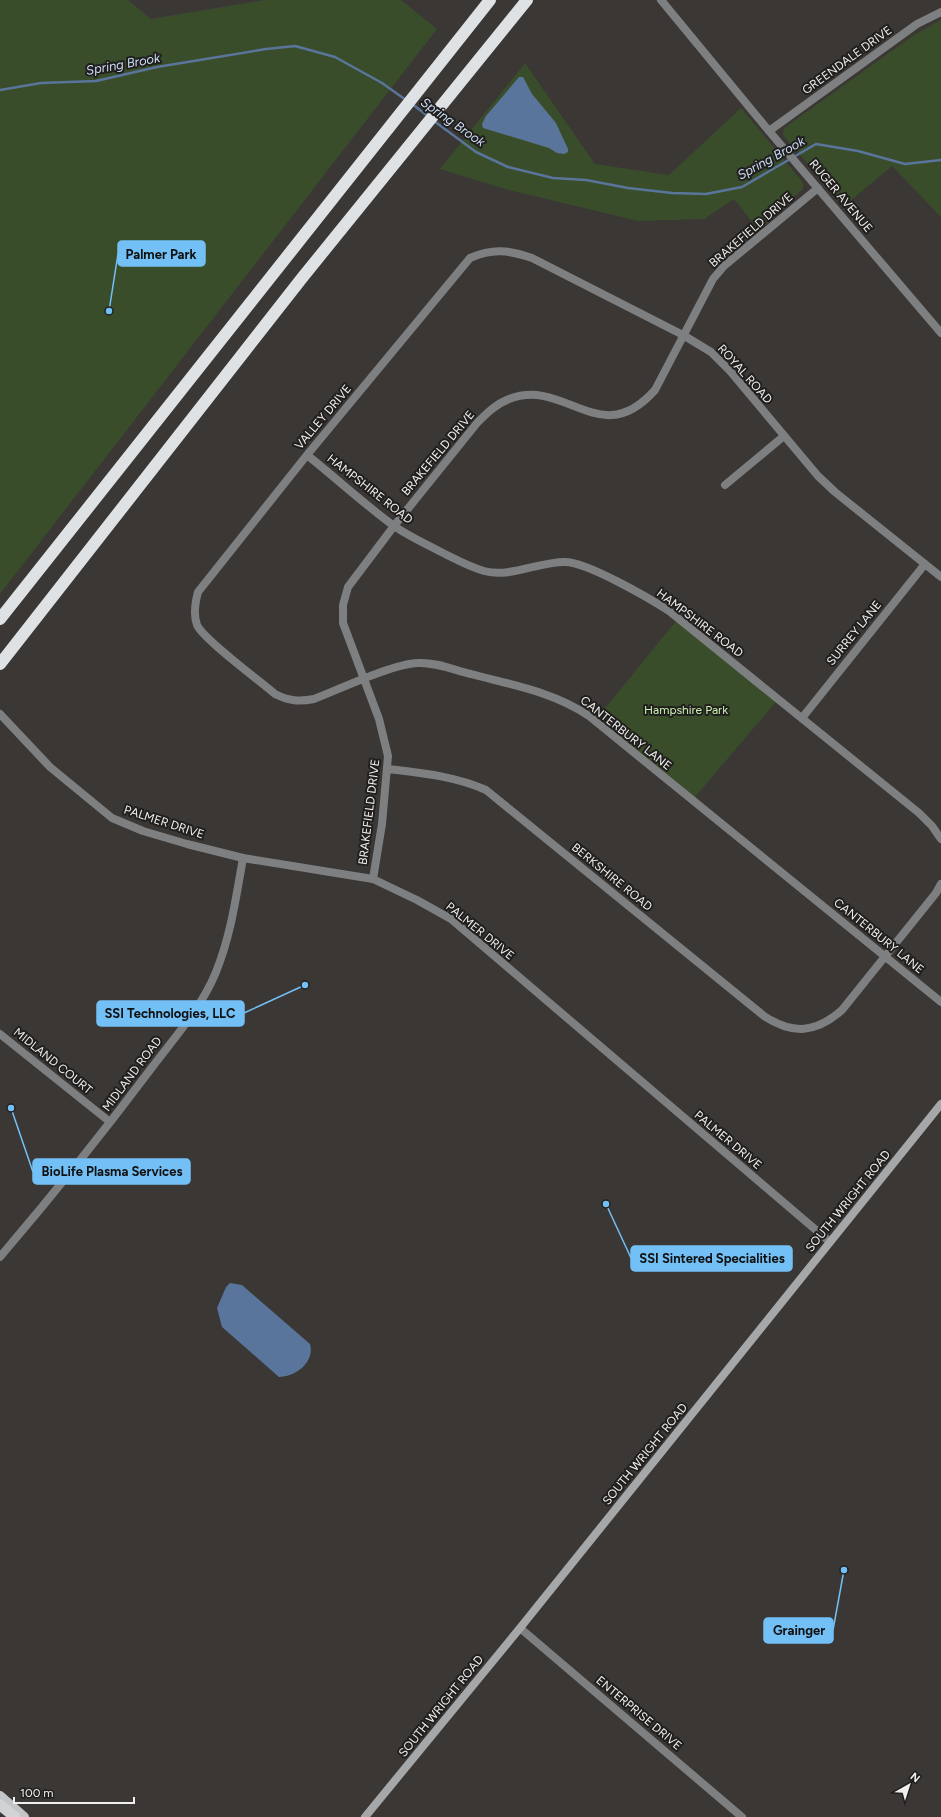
<svg xmlns="http://www.w3.org/2000/svg" width="941" height="1817" font-family="Figtree,sans-serif">
	<rect width="100%" height="100%" fill="#3a3735"/>
	<path fill="#394d2b" d="M0 0H128L151 19 265 0H401L437 29 0 594Z
		M941 20V217L892 166 844 206 783 135 784 128 914 35Z
		M525 63 595 164 669 175 741 108 800 179 803 183V189L757 228 734 199 704 219 638 221 505 189 440 169Z
		M676 621 776 702 694 798 597 718Z"/>
	<path fill="#5a759b" d="M519 77H523L532 94 556 123 568 149V152L564 154 557 153 549 148 483 128 482 124 486 116Z
		M230 1283 242 1285 310 1344C315 1362 296 1377 279 1377L222 1327 217 1308 226 1287Z"/>
	<g fill="none" stroke-linecap="round" stroke-linejoin="round">
		<path stroke="#5a759b" stroke-width="2.5" d="M0 90 41 83 96 81 157 67 266 49 295 46 335 57 382 83 406 100
			M412 104 429 117
			M434 121 476 152 508 167 553 178 586 180 628 188 672 193 706 194 742 187 816 144 858 151 905 164 941 160"/>
		<path stroke="#7e7f80" stroke-width="8" d="M769 131 917 24 941 12
			M307 455C336 478 364 504 394 526 410 537 428 545 445 554 457 560 470 567 484 571 511 578 537 562 565 562 587 562 649 598 669 611L919 813 932 826 941 839
			M725 485 784 436
			M941 577 835 492 818 476 730 371 711 352 683 335 532 258C509 250 493 248 470 258L307 455 198 592C195 603 193 614 197 625 203 639 260 681 275 694 289 701 299 702 314 699 340 689 392 664 418 663 436 662 454 670 471 674 512 685 554 692 589 716L941 1002
			M802 718 925 564
			M388 769C421 773 455 776 486 790L764 1016C793 1035 816 1033 842 1010L936 893 941 884
			M373 879 382 824 388 756 379 719 343 623V605L348 587 394 526 477 423C487 413 496 404 509 399 566 377 600 452 655 390L713 279 724 266 818 188
			M0 1034 110 1122
			M0 1257C52 1196 102 1134 150 1070 173 1039 201 1009 216 972 231 935 236 897 243 858
			M520 1628 742 1817"/>
		<path stroke="#7e7f80" stroke-width="8" d="M661 0 769 131 941 333
			M0 714 50 767 112 818 143 831 187 844 243 858 373 879 417 900 451 919 830 1242"/>
		<path stroke="#a5a7a9" stroke-width="8" d="M365 1817 520 1628 941 1104"/>
		<path stroke="#c3c6c8" stroke-width="10" d="M0 1796 24 1817"/>
		<path stroke="#d1d4d6" stroke-width="11" d="M0 1805 15 1817"/>
		<path stroke="#dfe2e4" stroke-width="12" d="M0 619 490 0
			M0 664 302 278 527 0"/>
	</g>
	<g text-anchor="middle" dominant-baseline="central" stroke-width="4" stroke-linejoin="round" paint-order="stroke">
		<g font-size="12" fill="#f1efee" stroke="#201f1e">
			<text transform="translate(847 60) rotate(-36)">GREENDALE DRIVE</text>
			<text transform="translate(841 196) rotate(50)">RUGER AVENUE</text>
			<text transform="translate(751 230) rotate(-41)">BRAKEFIELD DRIVE</text>
			<text transform="translate(745 374) rotate(48)">ROYAL ROAD</text>
			<text transform="translate(323 417) rotate(-50)">VALLEY DRIVE</text>
			<text transform="translate(438 453) rotate(-50)">BRAKEFIELD DRIVE</text>
			<text transform="translate(370 489) rotate(38)">HAMPSHIRE ROAD</text>
			<text transform="translate(700 623) rotate(37)">HAMPSHIRE ROAD</text>
			<text transform="translate(854 633) rotate(-51)">SURREY LANE</text>
			<text transform="translate(626 733) rotate(38)">CANTERBURY LANE</text>
			<text transform="translate(369 812) rotate(-83)">BRAKEFIELD DRIVE</text>
			<text transform="translate(164 822) rotate(18)">PALMER DRIVE</text>
			<text transform="translate(612 877) rotate(39)">BERKSHIRE ROAD</text>
			<text transform="translate(480 931) rotate(39)">PALMER DRIVE</text>
			<text transform="translate(879 936) rotate(39)">CANTERBURY LANE</text>
			<text transform="translate(53 1061) rotate(39)">MIDLAND COURT</text>
			<text transform="translate(132 1074) rotate(-53)">MIDLAND ROAD</text>
			<text transform="translate(728 1140) rotate(40)">PALMER DRIVE</text>
			<text transform="translate(848 1201) rotate(-51)">SOUTH WRIGHT ROAD</text>
			<text transform="translate(645 1454) rotate(-51)">SOUTH WRIGHT ROAD</text>
			<text transform="translate(441 1706) rotate(-51)">SOUTH WRIGHT ROAD</text>
			<text transform="translate(639 1713) rotate(40)">ENTERPRISE DRIVE</text>
		</g>
		<g font-size="12" fill="#caf1af" stroke="#201f1e">
			<text x="686" y="710">Hampshire Park</text>
		</g>
		<g font-size="13" font-style="italic" fill="#cbddf5" stroke="#201f1e">
			<text transform="translate(123 64) rotate(-10)">Spring Brook</text>
			<text transform="translate(453 122) rotate(35)">Spring Brook</text>
			<text transform="translate(771 158) rotate(-29)">Spring Brook</text>
		</g>
	</g>
	<path fill="none" stroke="#73c0f6" stroke-width="1.5" d="M109 311L118 254M305 985L244 1013M11 1108L33 1172M606 1204L631 1258M844 1570L833 1630"/>
	<g fill="#73c0f6" stroke="#201f1e" stroke-width="1.5">
		<circle cx="109" cy="311" r="4"/>
		<circle cx="305" cy="985" r="4"/>
		<circle cx="11" cy="1108" r="4"/>
		<circle cx="606" cy="1204" r="4"/>
		<circle cx="844" cy="1570" r="4"/>
	</g>
	<g fill="#73c0f6" stroke="#73c0f6" stroke-width="1.5">
		<rect x="118" y="241" width="87" height="25" rx="4"/>
		<rect x="97" y="1001" width="147" height="25" rx="4"/>
		<rect x="33" y="1159" width="157" height="25" rx="4"/>
		<rect x="631" y="1246" width="161" height="25" rx="4"/>
		<rect x="764" y="1618" width="69" height="25" rx="4"/>
	</g>
	<g font-size="13" text-anchor="middle" font-weight="bold" fill="#111">
		<text x="161" y="259">Palmer Park</text>
		<text x="170" y="1018">SSI Technologies, LLC</text>
		<text x="112" y="1176">BioLife Plasma Services</text>
		<text x="712" y="1263">SSI Sintered Specialities</text>
		<text x="799" y="1635">Grainger</text>
	</g>
	<g transform="translate(909 1785) rotate(39)" stroke="#201f1e" stroke-width="3" paint-order="stroke">
	<path d="M0-3L7 15L0 10L-7 15Z" fill="#f1efee"/>
	<text y="-6" font-size="11" font-weight="bold" text-anchor="middle" fill="#f1efee">N</text>
	</g>
	<path d="M14 1797v6h120v-6" fill="none" stroke="#f1efee" stroke-width="2"/>
	<text x="20" y="1797" font-size="12" fill="#f1efee" stroke="#201f1e" stroke-width="3" paint-order="stroke">100 m</text>
</svg>
